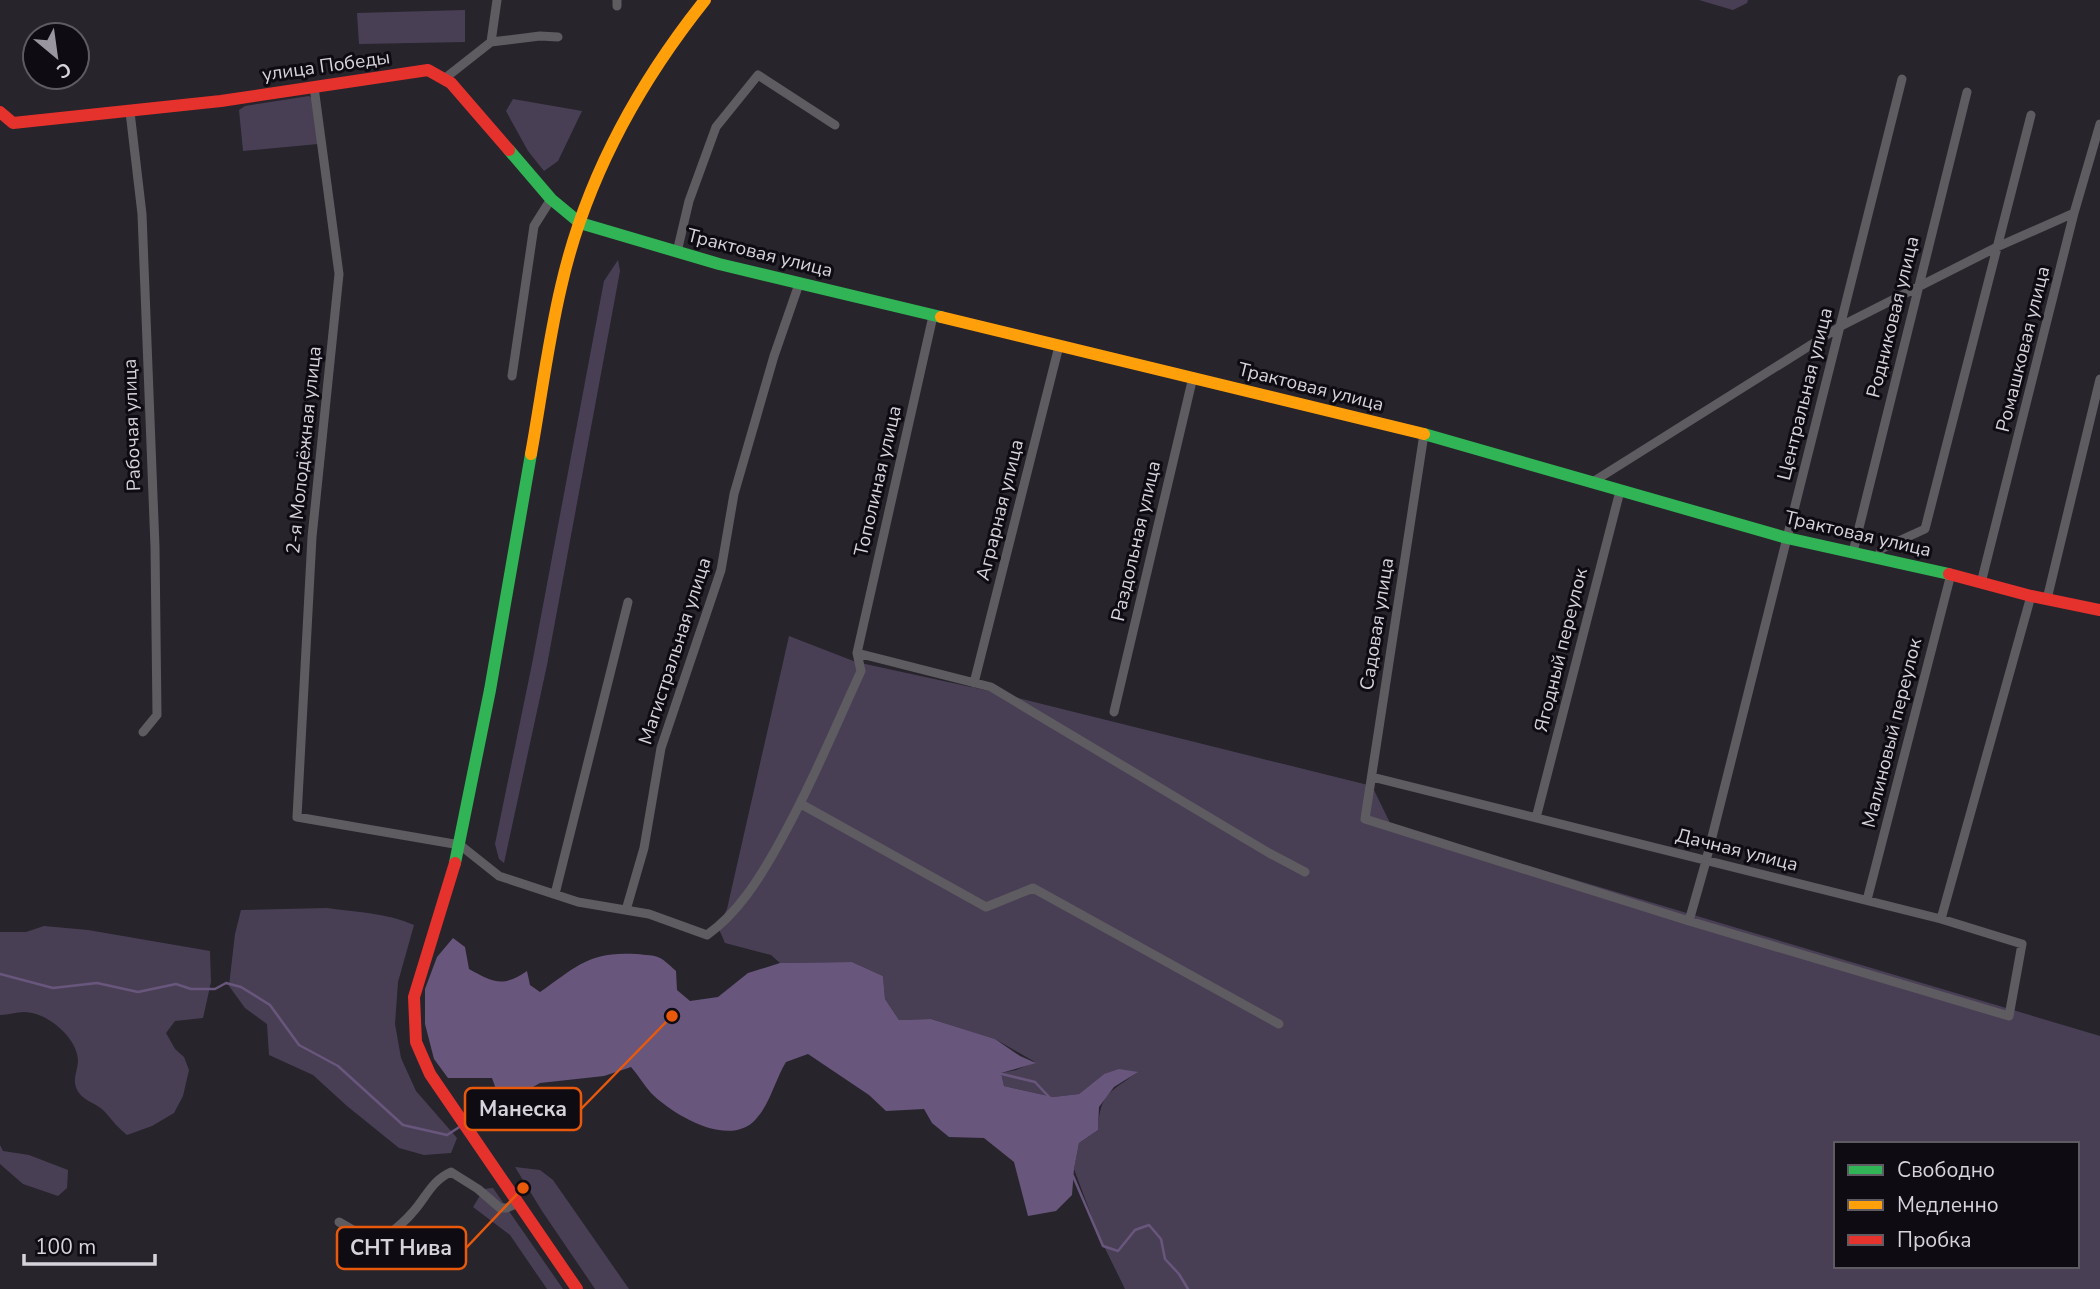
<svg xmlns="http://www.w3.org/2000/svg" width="2100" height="1289" font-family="'Nunito Sans',sans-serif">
	<rect width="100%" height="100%" fill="#27242c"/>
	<path fill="#493f55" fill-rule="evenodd" d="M1699 0H1748L1747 3 1733 10Z
		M465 10V42L359 44 357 13Z
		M309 96 313 99 318 144 243 151 239 110 245 106Z
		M513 99 582 111 558 161 544 171 528 151 506 111Z
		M618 260 620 271 547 665 504 863 499 859 495 844 532 664 604 281Z
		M789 636 856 662 994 692 1372 786 1391 825 2100 1036V1289H1125L1099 1236 1074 1169 1079 1143 1098 1130C1100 1091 1110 1094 1137 1072L1104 1074 1079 1094 1053 1097 1004 1086 1001 1073 1016 1070 1035 1062 995 1039 931 1019 899 1020 885 999 883 976 852 962 780 963 771 955 725 943 718 927 727 909ZM1836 1144H2077V1266H1836Z
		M327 908C356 912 387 913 414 925L398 982 395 1024 401 1058 416 1091 457 1138 451 1153 424 1155 399 1148 347 1106 313 1075 269 1055 267 1024 245 1008 229 986 235 934 241 910Z
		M44 926 88 930 210 951 211 982 203 1018 175 1021 166 1033 175 1049 184 1057 189 1070 183 1096 174 1113 152 1126 127 1135C117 1127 113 1121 105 1112 95 1101 78 1101 75 1083 74 1076 78 1068 78 1061 78 1040 52 1017 32 1013 20 1010 11 1015 0 1015V932H26Z
		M0 1145 3 1151 29 1155 68 1170 67 1188 58 1196 23 1184 0 1164Z
		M515 1167 540 1170 553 1180 629 1289H595L542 1211Z
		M493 1188 563 1289H547L510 1235 473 1207 484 1189Z"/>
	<path fill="#68567c" d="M453 938 465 947 469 969C493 982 502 988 527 971L530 985 540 992C576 967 589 951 636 954 659 956 659 955 676 971L677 990 690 1001 718 997 748 973 780 963 852 962 883 976 885 999 899 1020 931 1019 960 1028 995 1039 1020 1056 1036 1063 1001 1073 1004 1086 1053 1097 1079 1094 1104 1074 1119 1069 1138 1072 1114 1087 1099 1107 1098 1130 1079 1143 1074 1169 1072 1195 1056 1211 1028 1216 1014 1162 984 1138 949 1137 932 1123 924 1109 886 1111 869 1095 808 1054 786 1062C775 1080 770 1104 756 1119 730 1149 673 1115 651 1093 644 1085 638 1075 631 1067L604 1076 540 1083 524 1092H497L492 1078H448L434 1059 425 1024V989L437 957Z"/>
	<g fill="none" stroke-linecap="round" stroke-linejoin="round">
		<path stroke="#68567c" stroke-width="2.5" d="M0 974 53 988 97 983 138 992 176 984 191 989H215L226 983 241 987 270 1005 299 1045 338 1066 403 1125 447 1135 461 1126
			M998 1073 1035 1082 1050 1098
			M467 1122 503 1098 505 1093
			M1073 1176 1103 1246 1118 1251 1135 1230 1149 1225 1161 1239 1165 1259 1179 1274 1188 1289"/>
		<path stroke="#5e5c60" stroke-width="9" d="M617 6V0
			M491 42 540 36 558 37
			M444 79 491 42 497 0
			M314 87 339 274 312 537 297 817 460 845 499 876 578 902 649 914 707 935C738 913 759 879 777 847 809 790 834 730 861 671L857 653 933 316
			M130 112 142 214 155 547 157 715 143 732
			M677 252 689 201 716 127 758 75 835 125
			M512 376 534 226 551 199
			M1591 483 1841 326 1997 247 2074 213
			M1853 552 1967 92
			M1879 559 1881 549 1925 529 2031 115
			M1981 583 2074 213 2100 124
			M2047 599 2100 379
			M857 653 991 687 1269 853 1305 872
			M974 683 1059 346
			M1114 712 1193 377
			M1372 777 1941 919 2022 944 2009 1016 1689 921 1365 819 1424 434
			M801 804 986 907 1033 888 1279 1024
			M1536 818 1620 491
			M555 894 628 602
			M1867 900 1951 574
			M626 910 644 848 661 748 721 570 734 494 774 356 799 284
			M1941 919 2031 596
			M1689 921 1706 861 1902 79
			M339 1222 377 1244C389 1234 402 1225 412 1213 426 1198 431 1181 451 1172L478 1189 500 1208H507L518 1203"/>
		<path stroke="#30b455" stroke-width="12" d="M509 150 551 199 580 223 719 264 941 317
			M1424 434 1787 538 1949 574
			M455 863 490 690 531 454"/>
		<path stroke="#ff9f0a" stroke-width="12" d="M941 317 1424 434
			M531 454C541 399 548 342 561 287 585 181 638 84 705 0"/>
		<path stroke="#e5322d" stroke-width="12" d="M0 112 13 123 221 101 428 70 451 83 509 150
			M1949 574 2031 596 2100 610
			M455 863 414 997 416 1042 430 1074 577 1289"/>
	</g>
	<g text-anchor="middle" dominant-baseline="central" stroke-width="6" stroke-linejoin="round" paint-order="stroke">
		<g font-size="19" fill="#d7d3dd" stroke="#0e0b12">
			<text transform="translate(326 66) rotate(-8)">улица Победы</text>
			<text transform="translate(760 253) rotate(14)">Трактовая улица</text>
			<text transform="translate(1893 317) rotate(-76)">Родниковая улица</text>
			<text transform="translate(2023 349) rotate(-76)">Ромашковая улица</text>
			<text transform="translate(1311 387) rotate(14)">Трактовая улица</text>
			<text transform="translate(1805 394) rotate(-76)">Центральная улица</text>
			<text transform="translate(132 425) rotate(-92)">Рабочая улица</text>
			<text transform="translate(304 450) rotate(-84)">2-я Молодёжная улица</text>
			<text transform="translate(878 481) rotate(-77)">Тополиная улица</text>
			<text transform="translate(1000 510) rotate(-76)">Аграрная улица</text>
			<text transform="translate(1858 534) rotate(13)">Трактовая улица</text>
			<text transform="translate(1136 541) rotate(-77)">Раздольная улица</text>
			<text transform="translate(1377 624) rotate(-81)">Садовая улица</text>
			<text transform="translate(1561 650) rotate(-76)">Ягодный переулок</text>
			<text transform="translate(675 651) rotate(-72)">Магистральная улица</text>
			<text transform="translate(1892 733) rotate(-76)">Малиновый переулок</text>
			<text transform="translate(1737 850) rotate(14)">Дачная улица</text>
		</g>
	</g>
	<path fill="none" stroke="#e8590c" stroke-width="2.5" d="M672 1016L581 1109M523 1188L466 1248"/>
	<g fill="#e8590c" stroke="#0e0b12" stroke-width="2.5">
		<circle cx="672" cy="1016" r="7"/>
		<circle cx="523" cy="1188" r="7"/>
	</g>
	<g fill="#0e0b12" stroke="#e8590c" stroke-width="2.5">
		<rect x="465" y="1088" width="116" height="42" rx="7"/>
		<rect x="337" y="1227" width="129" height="42" rx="7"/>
	</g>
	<g font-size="21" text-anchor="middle" font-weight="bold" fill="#d7d3dd">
		<text x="523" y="1116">Манеска</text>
		<text x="401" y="1255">СНТ Нива</text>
	</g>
	<rect x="1834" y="1142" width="245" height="126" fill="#0e0b12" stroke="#5e5b63" stroke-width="2"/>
	<rect x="1848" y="1165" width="35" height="10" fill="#30b455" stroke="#5e5b63" stroke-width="2"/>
	<text x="1897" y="1177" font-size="21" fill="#d7d3dd">Свободно</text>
	<rect x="1848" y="1200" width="35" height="10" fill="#ff9f0a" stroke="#5e5b63" stroke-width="2"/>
	<text x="1897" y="1212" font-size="21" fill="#d7d3dd">Медленно</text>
	<rect x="1848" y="1235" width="35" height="10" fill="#e5322d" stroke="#5e5b63" stroke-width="2"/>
	<text x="1897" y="1247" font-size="21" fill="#d7d3dd">Пробка</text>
	<g transform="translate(56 56) rotate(151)"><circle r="33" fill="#0e0b12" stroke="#5e5b63" stroke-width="2"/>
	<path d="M0-5L12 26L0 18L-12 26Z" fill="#99969f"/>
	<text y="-10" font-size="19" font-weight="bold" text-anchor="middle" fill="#d7d3dd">С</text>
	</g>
	<path d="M24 1254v10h131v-10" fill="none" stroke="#d7d3dd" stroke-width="3.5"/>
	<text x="35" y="1254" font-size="21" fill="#d7d3dd" stroke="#0e0b12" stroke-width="5" paint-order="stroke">100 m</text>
</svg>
